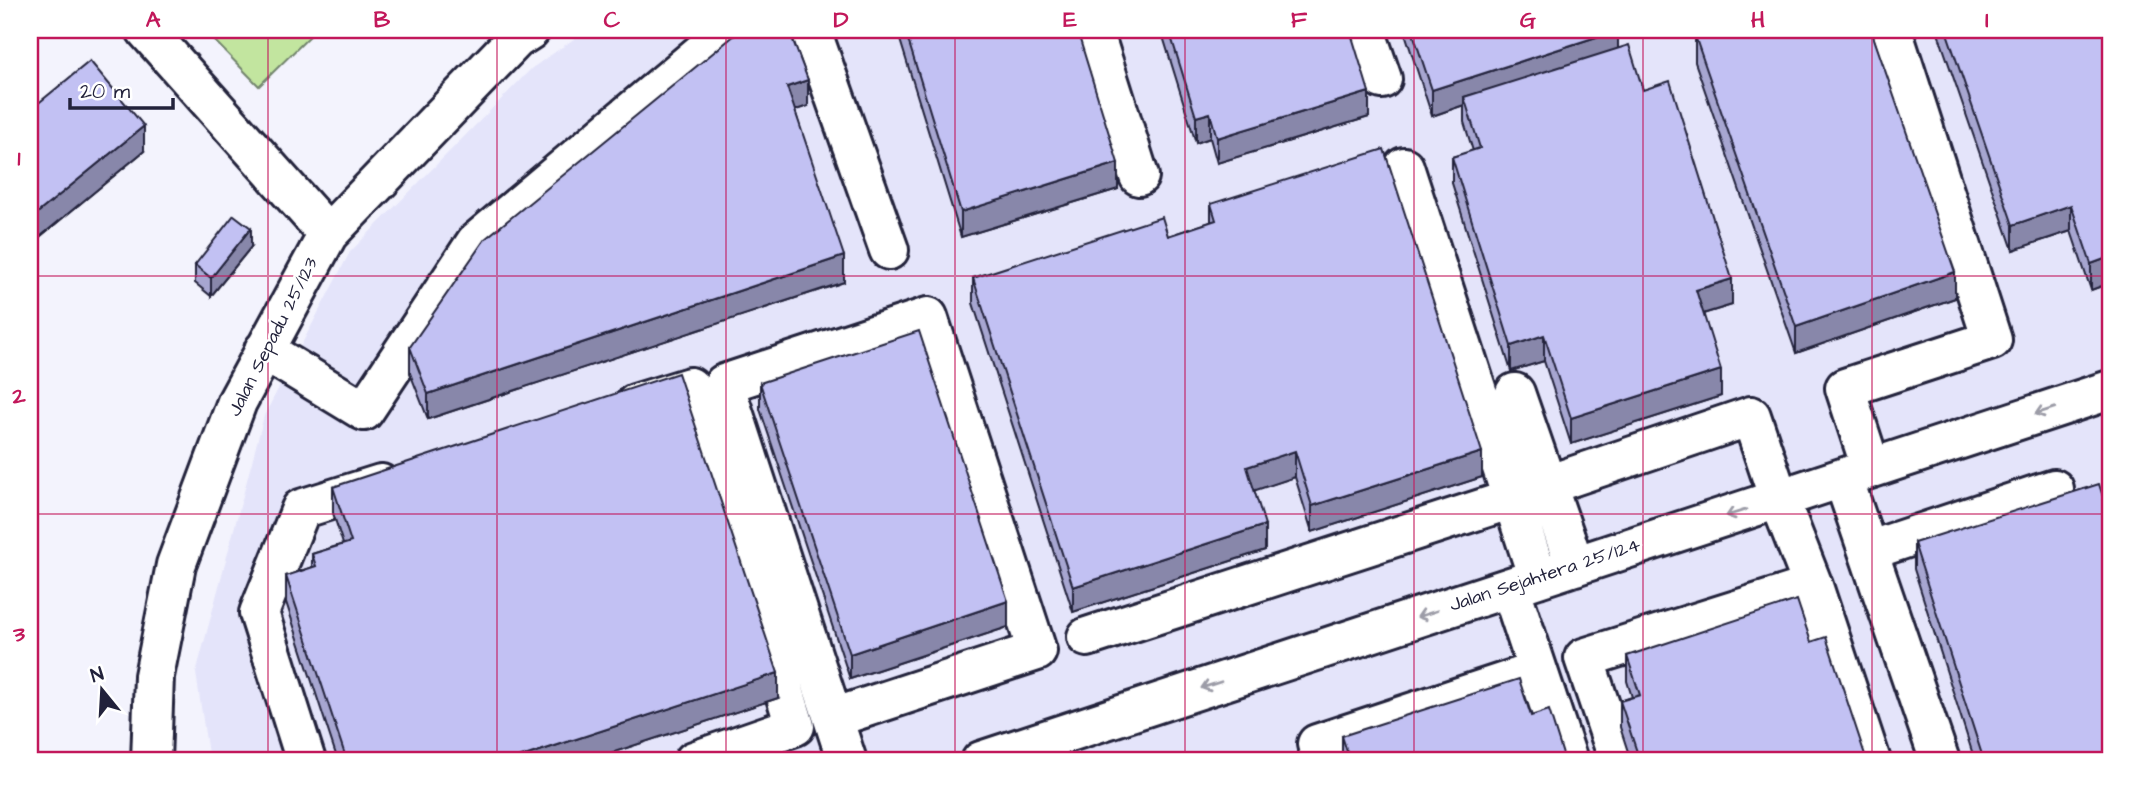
<svg xmlns="http://www.w3.org/2000/svg" width="2140" height="791" font-family="'Architects Daughter',sans-serif">
	<rect width="100%" height="100%" fill="#f3f3fd"/>
	<filter id="ink" filterUnits="userSpaceOnUse"><feTurbulence type="fractalNoise" baseFrequency=".0143" numOctaves="2"/><feDisplacementMap in="SourceGraphic" scale="14" xChannelSelector="R" yChannelSelector="G"/><feConvolveMatrix kernelMatrix="1 2 1 2 8 2 1 2 1" color-interpolation-filters="sRGB"/></filter>
	<g filter="url(#ink)">
		<path fill="#e4e4fa" d="M587 30H2110V761H209L196 673 264 416 350 252 532 68Z"/>
		<path fill="#c2e59f" stroke="#72846d" stroke-width="2" d="M204 30H310L313 33 259 86Z"/>
		<g fill="none" stroke-linecap="round" stroke-linejoin="round">
			<g stroke="#22223b" stroke-width="44">
				<path id="minor" d="M146 30 328 234
					M811 30 889 250
					M1093 30 1139 176
					M1365 30 1382 79
					M1404 167 1538 578
					M264 350 364 411 476 242 719 38 741 30
					M1515 393 1575 566
					M635 404 690 387 795 726 694 761
					M1871 468 1845 388 1992 340 1892 30
					M1843 478 1940 761
					M1547 485 1751 416 1779 499 1813 586 1871 761
					M1868 551 2054 489
					M1510 587 1568 761
					M1087 637 1512 499
					M833 718 1037 651 928 317 724 384 847 761
					M1317 744 1538 671
					M151 761 154 676 176 565 237 402 328 234 516 39 530 30
					M306 761 259 613 301 509 381 484
					M981 761 2110 390
					M1619 761 1584 658 1813 586"/>
			</g>
			<use href="#minor" stroke="#fff" stroke-width="38"/>
		</g>
		<path fill="#a7a6d1" stroke="#22223b" stroke-width="2" d="M897 30H1077L1118 189 961 237Z
			M1161 30H1350L1369 117 1217 163 1210 138 1196 143Z
			M1404 30H1618V48L1643 90 1732 305 1703 314 1721 396 1571 444 1544 361 1511 371 1452 183V157L1473 151 1464 122V105L1432 116Z
			M1937 30H2110V283L2091 290 2071 231 2013 250Z
			M762 33 808 106 795 110 844 282 428 419 410 373V347Z
			M1695 36 1955 298 1796 353 1695 62Z
			M30 110 144 151 30 245Z
			M1211 204 1482 477 1312 532 1295 477 1254 490 1265 550 1073 612 973 303V278L1168 236 1211 222Z
			M251 247 211 296 195 283V265Z
			M760 383 1008 627 850 679 760 409Z
			M333 487 778 698 587 761H338L286 602V576L312 567V554L343 544 333 513Z
			M1914 543 2110 761H1975L1914 569Z
			M1811 642 1867 761H1631L1620 727V701L1632 697 1627 681V656Z
			M1531 716 1565 761H1342V736Z"/>
		<path fill="#8887aa" stroke="#22223b" stroke-width="2" d="M1618 30V55L1464 97V105L1432 116V90Z
			M808 80V106L787 113V87Z
			M1369 92V117L1217 163V138Z
			M1210 113V138L1196 143V117Z
			M144 126V151L30 245V219Z
			M1118 163V189L961 237V212Z
			M2071 205V231L2013 250V225Z
			M251 228V247L211 296V278Z
			M844 256V282L428 419V394Z
			M2110 257V283L2091 290V264Z
			M1955 272V298L1796 353V327Z
			M1732 279V305L1696 316V290Z
			M1544 335V361L1511 371V346Z
			M1721 370V396L1571 444V418Z
			M1295 451V477L1247 493V467Z
			M1482 452V477L1312 532V506Z
			M1265 525V550L1073 612V587Z
			M1008 601V627L850 679V654Z
			M778 673V698L587 761H509Z"/>
		<path fill="#c2c1f3" stroke="#22223b" stroke-width="2" d="M741 30H761L762 33 771 30H789L808 80 787 87 844 256 428 394 410 347 485 239Z
			M905 30H1077L1118 163 961 212Z
			M1169 30H1350L1369 92 1217 138 1210 113 1196 117Z
			M1412 30H1618L1432 90Z
			M1713 30H1871L1955 272 1796 327 1695 36Z
			M1946 30H2110V257L2091 264 2071 205 2013 225Z
			M1629 45 1643 90 1670 81 1732 279 1696 290 1721 370 1571 418 1544 335 1511 346 1452 157 1480 148 1464 97Z
			M90 61 144 126 30 219V110Z
			M1384 149 1482 452 1312 506 1295 451 1247 467 1265 525 1073 587 973 278 1162 217 1168 236 1216 220 1211 204Z
			M234 215 251 228 211 278 195 265Z
			M919 331 1008 601 850 654 760 383Z
			M678 373 778 673 509 761H347L286 576 316 566 312 554 351 542 333 487Z
			M2099 484 2110 519V761H1984L1914 543Z
			M1797 600 1811 642 1826 637 1867 761H1640L1620 701 1640 695 1627 656Z
			M1519 679 1531 716 1549 710 1565 761H1350L1342 736Z"/>
		<defs><path id="oneway-shaft" d="M-6 0H5M1.5-3L5.5 0L1.5 3" fill="none" stroke-width="1.6" stroke-linecap="round" stroke-linejoin="round" transform="scale(1.75)"/></defs>
		<g stroke="#9c9ca7">
			<use href="#oneway-shaft" transform="translate(2045 411) rotate(162)"/>
			<use href="#oneway-shaft" transform="translate(1736 513) rotate(162)"/>
			<use href="#oneway-shaft" transform="translate(1427 614) rotate(162)"/>
			<use href="#oneway-shaft" transform="translate(1211 685) rotate(162)"/>
		</g>
	</g>
	<path fill="none" stroke="#c2185b" stroke-width="2" stroke-opacity="0.55" d="M268 30V761M497 30V761M726 30V761M955 30V761M1185 30V761M1414 30V761M1643 30V761M1872 30V761M30 276H2110M30 514H2110"/>
	<g text-anchor="middle" dominant-baseline="central" stroke-width="5" stroke-linejoin="round" paint-order="stroke">
		<g font-size="19" fill="#22223b" stroke="#fff">
			<text transform="translate(273 337) rotate(-63)">Jalan Sepadu 25/123</text>
			<text transform="translate(1545 575) rotate(-18)">Jalan Sejahtera 25/124</text>
		</g>
	</g>
	<rect width="2140" height="791" fill="none" stroke="#fff" stroke-width="77"/>
	<g transform="translate(102 690) rotate(342)" stroke="#ffffff" stroke-width="5" paint-order="stroke">
	<path d="M0-5L12 26L0 18L-12 26Z" fill="#22223b"/>
	<text y="-10" font-size="19" font-weight="bold" text-anchor="middle" fill="#22223b">N</text>
	</g>
	<path d="M70 98v10h103v-10" fill="none" stroke="#22223b" stroke-width="3.5"/>
	<text x="80" y="98" font-size="21" fill="#22223b" stroke="#ffffff" stroke-width="5" paint-order="stroke">20 m</text>
	<rect x="38" y="38" width="2064" height="714" fill="none" stroke="#c2185b" stroke-width="2.5"/>
	<g font-size="23" text-anchor="middle" font-weight="bold" fill="#c2185b">
		<text x="153" y="27">A</text>
		<text x="382" y="27">B</text>
		<text x="612" y="27">C</text>
		<text x="841" y="27">D</text>
		<text x="1070" y="27">E</text>
		<text x="1299" y="27">F</text>
		<text x="1528" y="27">G</text>
		<text x="1758" y="27">H</text>
		<text x="1987" y="27">I</text>
		<text x="19" y="165">1</text>
		<text x="19" y="403">2</text>
		<text x="19" y="641">3</text>
	</g>
</svg>
